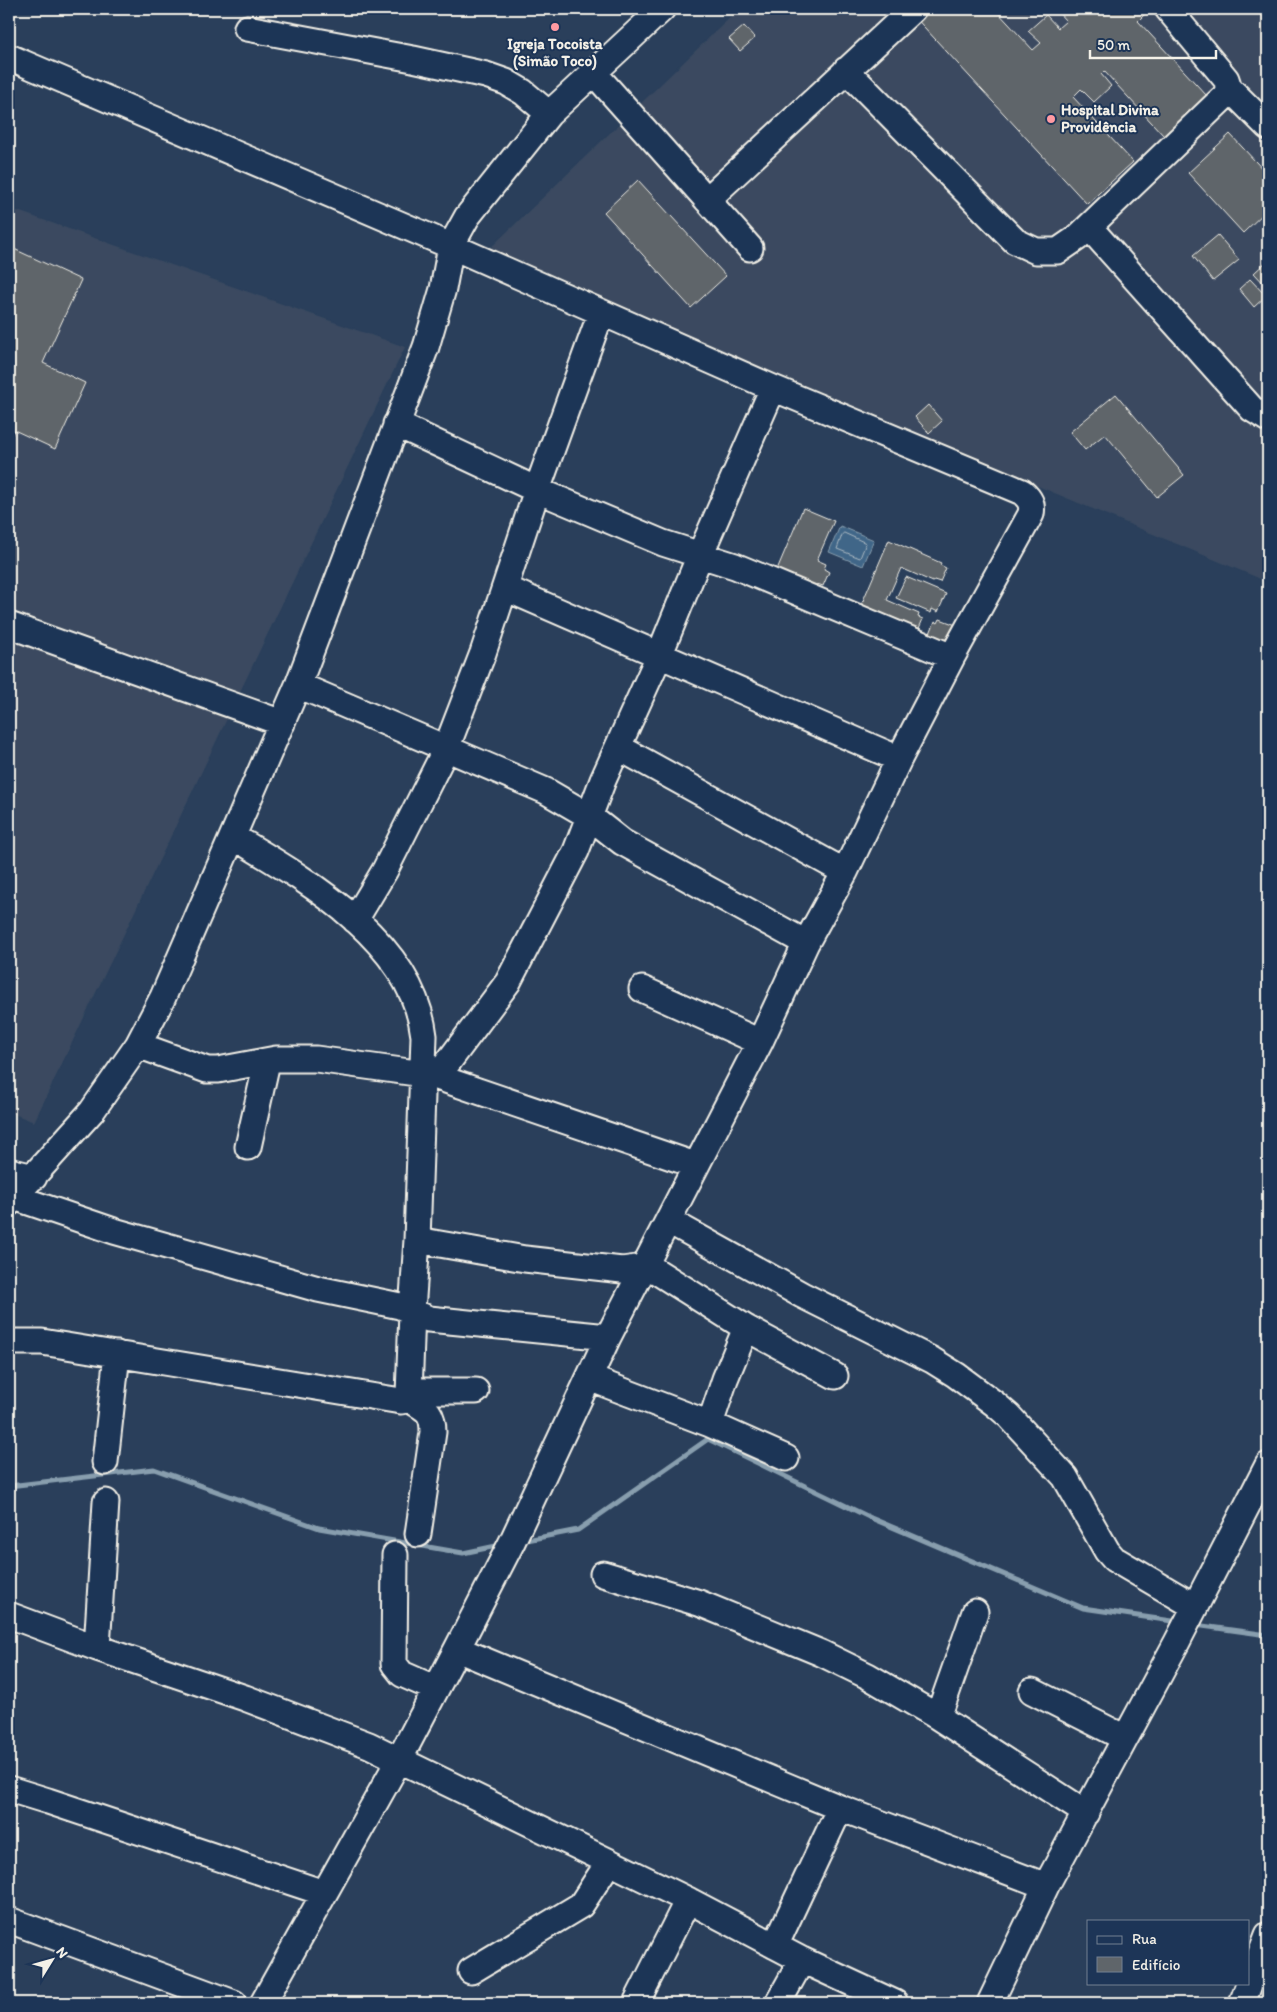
<svg xmlns="http://www.w3.org/2000/svg" width="1277" height="2012" font-family="Itim,sans-serif">
	<rect width="100%" height="100%" fill="#2a3f5b"/>
	<filter id="ink" filterUnits="userSpaceOnUse"><feTurbulence type="fractalNoise" baseFrequency=".02" numOctaves="2"/><feDisplacementMap in="SourceGraphic" scale="10" xChannelSelector="R" yChannelSelector="G"/><feConvolveMatrix kernelMatrix="1 2 1 2 8 2 1 2 1" color-interpolation-filters="sRGB"/></filter>
	<g filter="url(#ink)">
		<path fill="#3a4a60" d="M739 9H1268V582L483 255Z
			M9 208 405 347 34 1122 9 1112Z"/>
		<path fill="#406688" stroke="#889eae" d="M840 526 874 540 863 566 829 552Z"/>
		<g fill="none" stroke-linecap="round" stroke-linejoin="round">
			<path stroke="#acb9c2" stroke-width="1" d="M844 533 866 543 860 558 837 549 842 535Z"/>
			<path stroke="#889eae" stroke-width="5" d="M9 1486 154 1469 319 1528 463 1553 501 1545
				M522 1541 578 1530 708 1439 871 1518 1083 1608 1179 1622
				M1195 1625 1268 1635"/>
		</g>
		<path fill="#5f656a" stroke="#f4f1e8" d="M918 9H995L1033 50 1041 43 1028 31 1046 15 1058 28 1066 21 1055 9H1150L1138 21 1207 96 1164 136 1104 71 1101 74 1111 86 1094 102 1081 89 1073 97 1133 162 1087 204 912 14Z
			M744 26 755 38 740 51 729 39Z
			M1230 134 1268 175V209L1243 233 1188 173Z
			M638 180 726 276 691 308 604 212Z
			M1218 235 1239 260 1213 281 1193 256Z
			M14 249 81 280 43 363 85 383 55 449 14 430 9 441V261Z
			M1268 260V288L1254 273Z
			M1250 279 1266 296 1254 307 1239 289Z
			M1116 394 1184 475 1157 497 1105 434 1085 450 1070 432Z
			M928 405 942 421 929 433 915 417Z
			M803 508 834 521 817 560 826 564 824 569 829 572 823 586 817 584 815 589 776 572Z
			M889 540 941 563 940 565 946 568 940 582 934 580 933 582 901 568 887 600 919 614 918 617 923 619 917 633 859 610Z
			M906 577 946 594 938 612 932 609 931 613 896 598Z
			M940 619 956 625 950 651 927 641 935 621 938 623Z"/>
		<g fill="none" stroke-linecap="round" stroke-linejoin="round">
			<g stroke="#f4f1e8" stroke-width="29">
				<path id="minor" d="M247 28 413 59 486 75 506 82 523 92 549 114
					M9 57 451 246 773 388 1022 492C1030 499 1033 504 1031 514L952 657 899 759 845 872 806 943 760 1042 608 1337 512 1542 457 1649 399 1760 263 2003
					M846 70 1015 241 1036 251H1058L1077 238 1225 96 1229 88 1226 79 1168 9
					M594 73 750 248
					M1229 88 1268 127
					M707 200 913 9
					M1089 227 1252 409 1268 419
					M396 424 537 490 663 543 735 566 952 657
					M505 588 899 759
					M9 625 282 723
					M298 685 546 791 589 816 622 842 806 943
					M618 747 845 872
					M355 920 385 870 446 749 483 653 537 490 601 313
					M642 989 760 1042
					M138 1045 207 1070H218L276 1059H316L423 1074 437 1077 695 1165
					M437 1077 508 982 576 851 603 780 659 656 700 555 773 388
					M248 1147 267 1062
					M9 1171 34 1177
					M14 1197 114 1231 318 1289 400 1306 429 1319 608 1337
					M9 1203 92 1111 138 1045 163 997 298 685 426 347 443 289 451 246 467 217 549 114 662 9
					M669 1221 802 1295 932 1360 956 1375 995 1404 1009 1416 1065 1477 1107 1551 1114 1559 1194 1606
					M417 1240 525 1259 622 1270 644 1267 656 1271 746 1328 835 1376
					M9 1342H42L401 1401 405 1400 409 1395 412 1311 417 1240 424 1036C413 941 308 881 234 837
					M589 1378 710 1424 786 1458
					M410 1391H476
					M407 1398C425 1409 433 1410 433 1432L418 1534
					M710 1424 725 1379 746 1328
					M105 1462 117 1354
					M395 1555 394 1664 402 1674 436 1689
					M603 1574 699 1603 821 1653 868 1676 938 1717 1086 1813
					M9 1615 97 1648 245 1698 369 1745 688 1900 802 1960 895 2003
					M97 1648 106 1502
					M457 1649 840 1808 1046 1886
					M1032 1691 1125 1738
					M938 1717 975 1612
					M9 1789 48 1801 324 1893
					M9 1920 234 2003
					M775 1946 840 1808
					M471 1971 581 1905 609 1862
					M636 2003 688 1900
					M778 2003 802 1960
					M990 2003 1046 1886 1177 1642 1268 1465
					M1242 2003 1268 1935"/>
			</g>
			<use href="#minor" stroke="#1d3557" stroke-width="25"/>
		</g>
	</g>
	<g fill="#ff9aa2" stroke="#1d3557" stroke-width="2">
		<circle cx="555" cy="27" r="5"/>
		<circle cx="1051" cy="119" r="5"/>
	</g>
	<g text-anchor="middle" dominant-baseline="central" stroke-width="4" stroke-linejoin="round" paint-order="stroke">
		<g font-size="15" font-weight="bold" fill="#f4f1e8" stroke="#1d3557">
			<text x="555" y="44">Igreja Tocoista<tspan x="555" dy="17">(Simão Toco)</tspan></text>
			<text x="1061" y="110" text-anchor="start">Hospital Divina<tspan x="1061" dy="17">Providência</tspan></text>
		</g>
	</g>
	<rect width="1277" height="2012" fill="none" stroke="#1d3557" stroke-width="30"/>
	<rect x="15" y="15" width="1247" height="1982" fill="none" stroke="#f4f1e8" stroke-width="2" filter="url(#ink)"/>
	<rect x="1087" y="1920" width="162" height="65" fill="#1d3557" stroke="#738091"/>
	<rect x="1097" y="1936" width="25" height="8" fill="#1d3557" stroke="#738091"/>
	<text x="1132" y="1944" font-size="15" fill="#f4f1e8">Rua</text>
	<rect x="1097" y="1957" width="25" height="15" fill="#5f656a" stroke="#738091"/>
	<text x="1132" y="1970" font-size="15" fill="#f4f1e8">Edifício</text>
	<g transform="translate(52 1960) rotate(53)" stroke="#1d3557" stroke-width="4" paint-order="stroke">
	<path d="M0-4L9 19L0 12L-9 19Z" fill="#f4f1e8"/>
	<text y="-8" font-size="14" font-weight="bold" text-anchor="middle" fill="#f4f1e8">N</text>
	</g>
	<path d="M1090 50v8h126v-8" fill="none" stroke="#f4f1e8" stroke-width="2.5"/>
	<text x="1097" y="50" font-size="15" fill="#f4f1e8" stroke="#1d3557" stroke-width="4" paint-order="stroke">50 m</text>
</svg>
